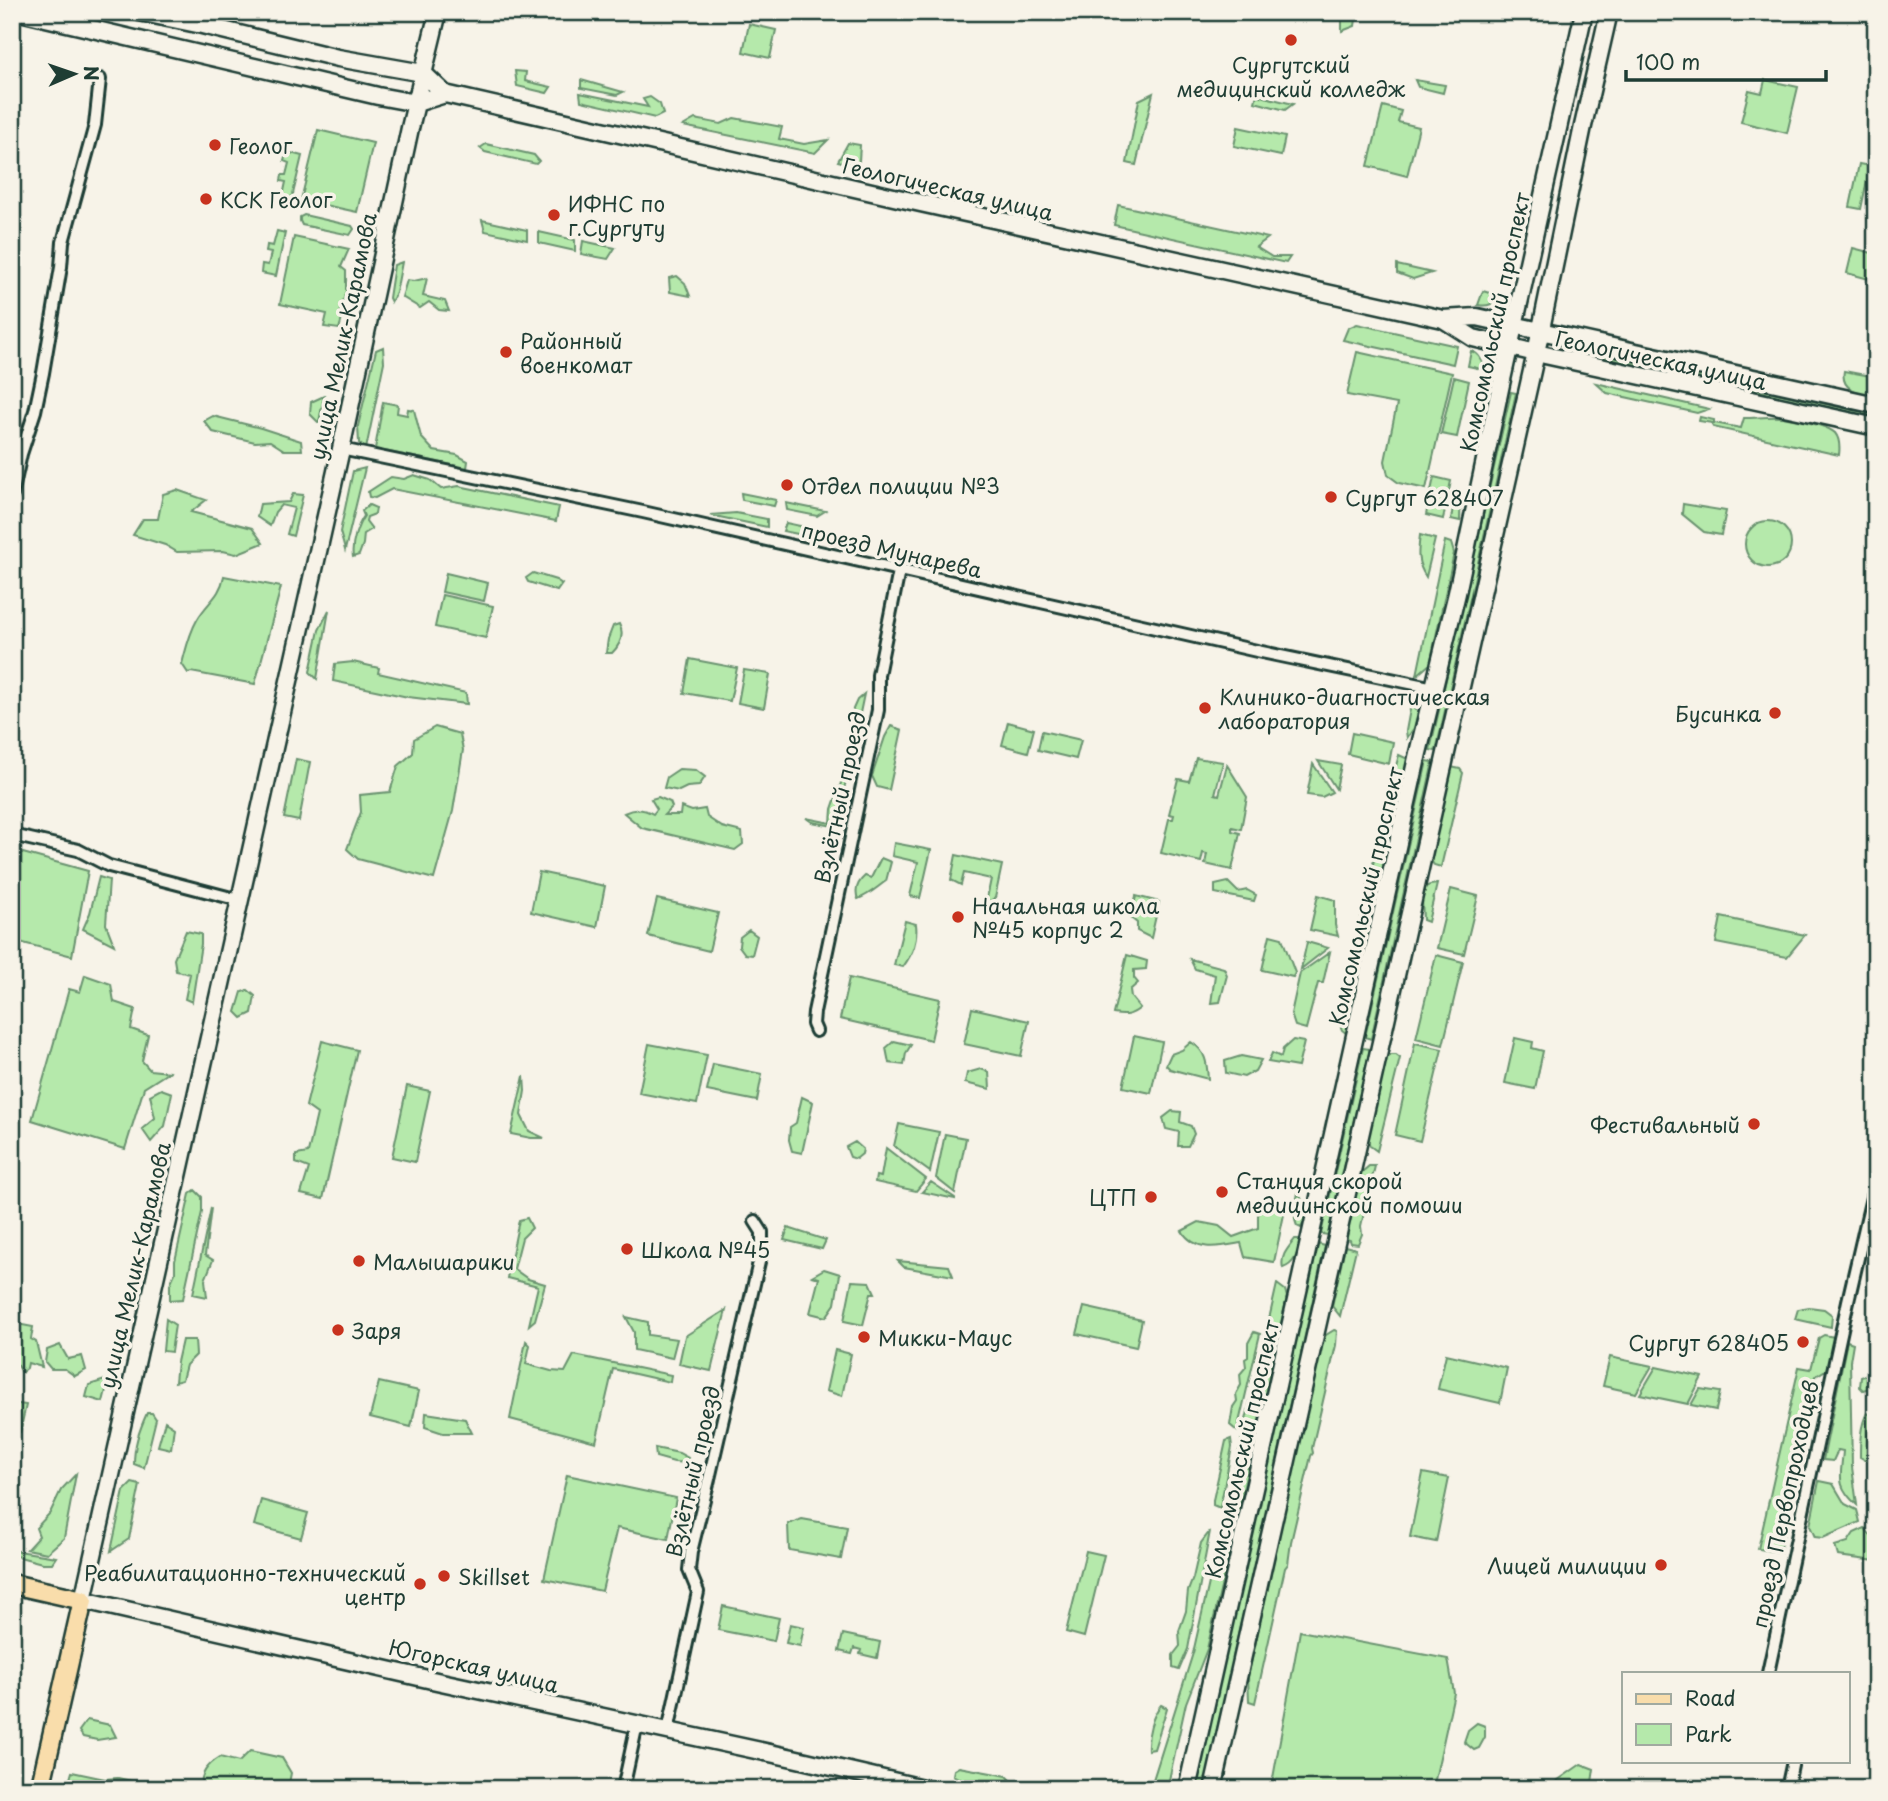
<svg xmlns="http://www.w3.org/2000/svg" width="1888" height="1801" font-family="'Playpen Sans',sans-serif">
	<rect width="100%" height="100%" fill="#f7f3e8"/>
	<filter id="ink" filterUnits="userSpaceOnUse"><feTurbulence type="fractalNoise" baseFrequency=".0143" numOctaves="2"/><feDisplacementMap in="SourceGraphic" scale="14" xChannelSelector="R" yChannelSelector="G"/><feConvolveMatrix kernelMatrix="1 2 1 2 8 2 1 2 1" color-interpolation-filters="sRGB"/></filter>
	<g filter="url(#ink)">
		<path fill="#b5e9ab" stroke="#6a9370" stroke-width="2" d="M1342 12 1357 13 1355 26 1342 31Z
			M749 24 776 30 770 58 743 52Z
			M515 71 526 72 525 81 551 87 547 93 517 86Z
			M581 80 623 92 617 95 581 88Z
			M1415 80 1445 85 1443 93 1418 87Z
			M1765 80 1798 87 1787 133 1741 122 1749 90 1762 93Z
			M580 93 648 107 643 99 650 97 660 104 663 114 655 118 581 101Z
			M1153 93 1136 165 1127 163 1139 100Z
			M1257 95 1293 104 1285 110 1255 102Z
			M1383 106 1401 111 1398 122 1419 127 1407 176 1368 166Z
			M734 118 782 127 779 139 804 144 828 140 815 153 683 126 695 119 721 124Z
			M1238 127 1285 137 1281 156 1234 146Z
			M318 130 373 143 357 212 301 200Z
			M848 143 860 145 859 161 850 164 838 161Z
			M486 144 534 155 539 161 536 164 485 152 480 148Z
			M287 152 302 156 292 198 283 196 286 182 281 181 282 175H286L289 163 284 161Z
			M1859 164 1870 166 1861 209 1850 207Z
			M1118 205 1268 238 1256 247 1272 257H1290L1286 263 1114 225Z
			M304 215 352 226 354 229 350 235 302 225 300 221V217Z
			M482 220 527 230V240L485 231Z
			M277 231 285 233 276 276 261 273 262 264 268 265 271 253 266 252 267 245 273 246Z
			M539 232 575 240V251L539 243Z
			M294 237 349 249 341 267 346 271V292L340 311 342 319 339 329 324 327 327 314 280 304Z
			M583 241 615 248 608 259 581 254Z
			M1853 248 1876 254V281L1847 273Z
			M402 262 396 293 391 302 389 298 394 265Z
			M1397 265 1432 273 1413 279 1397 273Z
			M677 276 685 283 690 296 670 292 669 278Z
			M427 278 423 296 445 301 449 311 439 310 429 302 420 308 402 297 407 280 414 281Z
			M1483 291 1499 296C1493 304 1489 307 1478 305Z
			M1357 324 1457 346 1453 364 1343 340 1348 328Z
			M383 347 384 362 366 449 359 443 358 426 376 350Z
			M1577 349 1876 415V419L1576 354Z
			M1471 351C1480 353 1482 363 1486 370L1468 366Z
			M1357 352 1452 373 1426 489 1399 483 1388 475 1385 461 1397 404 1347 395Z
			M1844 371 1876 377V396C1861 393 1840 391 1844 371Z
			M1454 377 1469 381 1457 437 1441 434Z
			M1596 383 1709 409 1697 413 1607 393Z
			M1480 384 1485 385C1483 400 1477 413 1470 425Z
			M1511 392 1516 393 1436 751 1430 750Z
			M324 396 319 422H318L310 414 311 402Z
			M383 402 398 405 397 413 407 415 408 409 414 410 421 437 434 451 457 455 468 461 467 468 375 449Z
			M213 416 261 428 301 441 302 450H284L270 441 255 442 213 432 204 421Z
			M1700 417 1714 420V423L1741 428 1744 418C1756 418 1770 416 1783 417 1794 419 1828 425 1835 433 1840 439 1840 447 1839 455L1713 427 1712 423 1699 421Z
			M365 468 345 550 340 532 353 471Z
			M414 475 430 480 441 489 459 486 559 507 556 521 392 489 375 498 369 497 368 492 391 477 404 479Z
			M1434 477 1451 481 1443 519 1426 515Z
			M177 490 206 500 191 512 252 528 263 543 236 554 223 551 177 552 165 545 133 535 143 519H158L163 494Z
			M1456 490 1461 491 1460 521 1451 519Z
			M741 493 776 500 774 506 742 500Z
			M293 494 303 495 293 536 287 534 294 508 281 505 275 512 270 526 257 517 260 504 289 502Z
			M786 503 825 511 817 516 787 510Z
			M1683 504 1726 511 1721 535 1704 532 1682 514Z
			M369 505 376 508 375 514 367 517 366 521 372 529 364 534 363 544 359 555 353 557C351 545 357 526 364 516L362 511Z
			M736 513 767 519V527L710 515Z
			M1745 544a23 23 0 1 1 46 0a23 23 0 1 1-46 0Z
			M786 523 832 533 827 540 783 531Z
			M1420 535 1435 539 1426 577C1416 562 1418 552 1420 535Z
			M1445 541 1451 543 1454 553 1430 664 1417 675Z
			M446 573 488 583 484 601 442 592Z
			M533 573 556 580 562 584 557 591 528 582 526 578Z
			M224 576 281 587 255 684 191 672 188 673 182 664C186 649 189 634 197 620 207 602 220 597 224 576Z
			M442 595 493 606 486 638 435 627Z
			M329 610 317 679 310 672 319 630Z
			M619 624C625 635 620 645 612 653H606L608 639 613 626Z
			M690 659 737 668 730 701 684 693Z
			M353 662 379 668 378 673 466 693 467 704 408 697 333 681 335 664Z
			M744 670 770 674 764 708 738 703Z
			M864 694 837 823 833 826 812 822 806 818 831 823 832 809 843 777 853 709 857 700Z
			M1411 704 1418 712 1414 728 1407 738 1406 731Z
			M1008 722 1034 729 1028 752 1002 745Z
			M891 726 902 730 889 790 877 787 872 776 885 737Z
			M435 727 460 734 463 750 453 811 434 879 358 859 347 849 361 812 360 795 390 792 398 766 413 753 414 739Z
			M1042 731 1081 740 1076 759 1038 750Z
			M1352 733 1393 742 1389 764 1348 754Z
			M1399 755 1408 759 1368 939 1361 944H1355L1392 780Z
			M1196 758 1223 762 1215 794 1219 795 1227 765 1247 797 1241 829 1232 827V831L1240 833 1232 870 1205 864 1207 854 1203 853 1201 862 1161 853 1169 819H1173L1174 815 1169 814 1178 779 1189 781Z
			M296 759 310 762 299 821 284 818Z
			M1318 761 1341 765 1336 789Z
			M1427 761 1433 762 1371 1039 1365 1037Z
			M1313 764 1332 792 1322 797 1307 795Z
			M1451 767 1460 769 1463 773 1441 867 1434 865 1430 859Z
			M679 769 696 770 705 777 699 786 687 787 679 791 664 788 667 777Z
			M658 797 670 802 672 807 664 815H680L681 807 692 811 705 809 707 817 722 827 742 832 743 844 735 850 642 828 624 813C634 808 643 808 653 814L657 809 651 799Z
			M894 843 931 850 920 898 910 896 918 862 892 856Z
			M12 850 88 871 72 956 12 940Z
			M956 855 1002 865 995 898 986 903 991 879 964 873 961 885 951 880Z
			M881 858 891 862 886 881C876 888 869 895 858 899 854 889 858 882 865 876L871 878Z
			M539 872 605 886 597 927 531 912Z
			M99 877 109 880 106 924 114 945 83 929 90 913Z
			M1228 882 1238 892 1247 890 1256 895 1254 901 1215 893V885Z
			M1437 884 1428 922 1423 920 1422 899 1425 887 1430 885Z
			M1451 889 1478 896 1464 954 1437 948Z
			M1318 895 1335 900V925L1338 936 1310 930Z
			M1136 896 1159 902 1151 938 1137 931V923L1131 918Z
			M657 899 718 913 709 951 648 936Z
			M1721 917 1805 935 1787 957 1716 943Z
			M905 921 916 924C918 941 913 953 903 967L894 965Z
			M749 930 757 936 752 955 745 954 739 946 740 937Z
			M186 931 201 934V944L192 1002 185 999 190 974 176 971 174 959Z
			M1270 935 1282 938 1295 973 1293 977 1262 970Z
			M1307 942 1328 948 1301 969Z
			M1330 952 1323 983H1318L1306 1029 1295 1026 1291 1014 1300 973Z
			M1127 955 1147 961 1146 969 1134 970V978L1138 983 1130 990 1131 997 1140 1008C1131 1016 1124 1016 1113 1014Z
			M1436 955 1463 962 1443 1045 1416 1038Z
			M1190 959 1224 968 1227 975 1220 1002 1211 1003 1215 975 1195 969Z
			M1352 959 1359 960 1363 967 1347 1034 1342 1030 1338 1020Z
			M85 975 111 984 114 1002 135 1009 131 1029 148 1035 142 1061 150 1070 169 1072 144 1088 125 1149 32 1120 69 989 80 992Z
			M849 978 940 999 931 1040 840 1019Z
			M248 990 255 996 252 1013 242 1018 236 1012 242 992Z
			M972 1008 1029 1021 1021 1056 964 1044Z
			M1134 1036 1162 1042 1151 1093 1123 1087Z
			M1515 1038 1533 1042 1532 1048 1543 1051 1535 1089 1505 1083Z
			M1293 1040 1304 1042 1298 1067 1268 1062 1272 1053 1281 1057 1283 1049Z
			M322 1041 357 1050 323 1199 301 1194 309 1168 296 1163V1155L308 1153 317 1114 306 1106Z
			M894 1041 911 1045 906 1053 904 1065 889 1063 886 1048Z
			M1191 1042C1206 1051 1207 1063 1208 1079L1170 1069 1166 1065 1171 1054 1182 1050Z
			M1415 1043 1442 1049 1420 1141 1395 1135Z
			M649 1044 707 1055 697 1104 639 1093Z
			M1363 1048 1370 1049 1328 1235 1321 1234Z
			M1387 1055H1396L1400 1058 1377 1151 1370 1146 1368 1140Z
			M1241 1056 1261 1060 1255 1071 1244 1077 1226 1073 1225 1061Z
			M713 1064 762 1074 757 1101 707 1091Z
			M981 1069 989 1072 990 1089 965 1083 967 1073Z
			M524 1076 525 1091 521 1115 529 1131 544 1138H531L511 1134Z
			M407 1086 430 1091 415 1162 392 1157Z
			M161 1089 172 1093 165 1126 151 1142 142 1129 155 1118 150 1095Z
			M802 1097 813 1102 802 1153 792 1151 789 1140 790 1127 796 1123Z
			M1172 1111 1181 1112 1180 1122 1191 1126 1194 1134 1188 1146H1178L1179 1132 1166 1129 1163 1118Z
			M899 1124 939 1132 930 1172 894 1146Z
			M945 1134 966 1138 955 1193 936 1178Z
			M855 1142 863 1149 862 1154 856 1159 850 1157 846 1147Z
			M886 1148 926 1179 916 1191 875 1182 876 1176 881 1177Z
			M1369 1166H1375L1361 1226 1362 1234 1358 1244 1351 1243 1350 1240 1346 1239 1359 1177 1362 1172Z
			M931 1182 955 1198V1199L922 1192Z
			M195 1190 202 1197V1212L183 1299 170 1300V1284L175 1273V1261L190 1194Z
			M1298 1193C1305 1202 1307 1218 1301 1228L1297 1226C1292 1215 1296 1204 1298 1193Z
			M1266 1198 1286 1205 1274 1262 1245 1257 1241 1243C1219 1247 1196 1253 1182 1231L1199 1222 1219 1226 1233 1237 1258 1228V1215Z
			M211 1208 205 1255 213 1260 205 1280 207 1297 193 1294Z
			M527 1218 532 1228 522 1238 514 1269 528 1279 545 1284 535 1320 529 1325 538 1286 507 1278 519 1220Z
			M788 1228 826 1240 822 1249 784 1240Z
			M1295 1239H1300C1299 1250 1296 1264 1283 1268 1280 1256 1288 1248 1295 1239Z
			M1318 1244 1325 1246 1267 1505 1266 1525C1253 1539 1263 1561 1252 1575L1233 1657 1232 1672 1226 1691 1213 1746 1214 1752 1204 1789H1194Z
			M1345 1246 1356 1249 1340 1316 1332 1306Z
			M898 1261 949 1266 953 1276 904 1267Z
			M824 1269 840 1274 835 1304 826 1317 810 1313 819 1278 812 1276Z
			M852 1281 870 1282 875 1293H871L863 1325 844 1321Z
			M1277 1284 1285 1290 1287 1297 1207 1649 1186 1703 1167 1789H1159L1152 1783 1193 1653Z
			M1084 1307 1142 1320 1136 1347 1077 1334Z
			M1809 1307 1824 1309 1832 1315 1831 1327 1795 1319 1798 1309Z
			M726 1310 711 1371 679 1364 685 1336Z
			M626 1317 648 1322V1335L677 1339 672 1358 634 1350V1332Z
			M166 1319 175 1325 171 1352 163 1351Z
			M12 1323 33 1327 31 1339 36 1342 42 1367 28 1363 27 1368 22 1372 17 1364 12 1362Z
			M1334 1330 1337 1331 1336 1345 1312 1448 1313 1453 1311 1456 1291 1542 1288 1564 1285 1568 1255 1703 1249 1701 1248 1677 1322 1341 1326 1335Z
			M1254 1332 1260 1334 1237 1431 1230 1425 1233 1407 1237 1401 1236 1394 1241 1385 1240 1374 1246 1367 1245 1359 1248 1357V1343Z
			M1824 1335 1834 1337 1838 1342 1831 1370 1824 1371 1816 1376 1780 1552 1758 1549 1799 1367 1811 1369 1819 1338Z
			M182 1340H195L196 1355 186 1365 182 1380 175 1382 177 1362Z
			M526 1341 530 1345 526 1364 551 1371 565 1372 574 1355 671 1375 670 1382 613 1369 596 1442 510 1419Z
			M1847 1341 1853 1343 1850 1361 1852 1467 1857 1505C1835 1485 1841 1477 1843 1451L1838 1450 1833 1461 1823 1460Z
			M60 1345 68 1359 82 1356 86 1370 75 1376 65 1369H51L45 1362 47 1350Z
			M835 1350 851 1354 842 1396 826 1391Z
			M1446 1354 1507 1368 1500 1403 1438 1389Z
			M1610 1357 1652 1366 1636 1393 1603 1386Z
			M1656 1367 1702 1377 1688 1404 1640 1394Z
			M1870 1374 1876 1377 1873 1387 1863 1390 1860 1387 1861 1377Z
			M105 1380 106 1390 103 1402 86 1397 89 1385Z
			M379 1382 419 1391 411 1427 370 1417Z
			M1700 1389 1720 1392 1716 1410 1691 1405Z
			M12 1403 26 1405 20 1432 12 1437Z
			M147 1413H152L156 1419 144 1468 134 1464C134 1445 139 1431 147 1413Z
			M426 1413 465 1419 472 1433H443L425 1427Z
			M1867 1413 1875 1417 1870 1428 1868 1436 1875 1442 1874 1453 1867 1461 1860 1457C1860 1442 1860 1426 1867 1413Z
			M165 1421 174 1427 171 1449 158 1446Z
			M1231 1439 1232 1447 1220 1508 1213 1505V1500L1226 1441Z
			M655 1448 679 1453 688 1458 689 1463 674 1462 656 1457Z
			M1423 1473 1449 1478 1436 1542 1410 1537Z
			M76 1474 64 1538 47 1553 27 1549 39 1536 36 1528 50 1513 61 1490Z
			M567 1475 676 1498 668 1539 617 1528 602 1591 544 1579Z
			M1819 1481 1833 1484 1845 1504 1857 1510 1860 1522 1823 1538 1815 1537 1810 1526Z
			M132 1483 140 1485 129 1539 111 1551 124 1491Z
			M261 1500 308 1513 301 1538 254 1525Z
			M802 1519 847 1527 841 1559 789 1550 788 1524Z
			M1865 1528 1876 1543V1561L1838 1556 1835 1546 1848 1542 1854 1533Z
			M1210 1531 1188 1649 1179 1670 1173 1668V1655L1180 1646 1179 1631 1186 1611 1188 1591 1193 1578 1201 1543Z
			M12 1550 56 1557 52 1563H42L12 1555Z
			M1086 1551 1104 1555 1084 1637 1066 1632Z
			M723 1606 779 1618 774 1641 718 1630Z
			M790 1624 804 1627 800 1646 786 1643Z
			M1300 1631 1448 1659 1454 1693 1433 1789H1271Z
			M843 1634 880 1642 877 1658 860 1654 861 1650 854 1648 852 1654 839 1651Z
			M1161 1705 1167 1708 1154 1749 1148 1750C1147 1736 1152 1715 1161 1705Z
			M87 1720 110 1725 116 1737 97 1740 83 1737 79 1731Z
			M1477 1723 1485 1726V1737L1479 1748 1474 1750 1464 1742 1468 1730Z
			M1874 1730 1876 1731V1779L1870 1778 1872 1767 1866 1764Z
			M250 1751 282 1758 291 1773 288 1789H201C200 1774 207 1765 220 1757L239 1762Z
			M1581 1764 1594 1769 1591 1789H1566L1551 1785Z
			M959 1767 1007 1776 1011 1780 1010 1784 998 1788 960 1779 953 1775 954 1770Z
			M72 1772 105 1779 118 1778 145 1784V1789H67Z"/>
		<g fill="none" stroke-linecap="round" stroke-linejoin="round">
			<g stroke="#1f3d34" stroke-width="16">
				<path id="street" d="M341 449 643 512 1257 651 1434 688
					M12 495 21 454 35 411 43 373 61 267 63 242 95 125 100 79
					M12 835 78 850 109 866 239 900
					M816 1031 813 1024 814 1012 878 710V675L899 571
					M1768 1673 1848 1301 1876 1180
					M668 1731 698 1592 689 1570 691 1552 709 1479 762 1249V1232L755 1221
					M623 1789 637 1724
					M1787 1789 1793 1761"/>
			</g>
			<g stroke="#1f3d34" stroke-width="21">
				<path id="secondary" d="M20 12 378 96 416 103 445 94
					M139 12 202 25 338 58 423 73
					M438 12 410 128 341 449 83 1600 432 1680 793 1758 927 1789
					M423 73 445 94 898 198 1443 319 1477 317 1876 405
					M1443 319 1473 338 1536 353 1876 427
					M1187 1789 1418 753 1457 593 1501 384 1584 12
					M1213 1789 1536 353 1583 126 1609 12"/>
			</g>
			<g stroke="#1f3d34" stroke-width="23">
				<path id="primary" d="M12 1584 83 1600 40 1789"/>
			</g>
			<use href="#street" stroke="#f7f3e8" stroke-width="10"/>
			<use href="#secondary" stroke="#f7f3e8" stroke-width="16"/>
			<use href="#primary" stroke="#f9ddab" stroke-width="18"/>
		</g>
	</g>
	<g fill="#c8321e" stroke="#f7f3e8" stroke-width="2.5">
		<circle cx="1291" cy="40" r="7"/>
		<circle cx="215" cy="145" r="7"/>
		<circle cx="206" cy="199" r="7"/>
		<circle cx="554" cy="215" r="7"/>
		<circle cx="506" cy="352" r="7"/>
		<circle cx="787" cy="485" r="7"/>
		<circle cx="1331" cy="497" r="7"/>
		<circle cx="1205" cy="708" r="7"/>
		<circle cx="1775" cy="713" r="7"/>
		<circle cx="958" cy="917" r="7"/>
		<circle cx="1754" cy="1124" r="7"/>
		<circle cx="1222" cy="1192" r="7"/>
		<circle cx="1151" cy="1197" r="7"/>
		<circle cx="627" cy="1249" r="7"/>
		<circle cx="359" cy="1261" r="7"/>
		<circle cx="338" cy="1330" r="7"/>
		<circle cx="864" cy="1337" r="7"/>
		<circle cx="1803" cy="1342" r="7"/>
		<circle cx="1661" cy="1565" r="7"/>
		<circle cx="444" cy="1576" r="7"/>
		<circle cx="420" cy="1584" r="7"/>
	</g>
	<g text-anchor="middle" dominant-baseline="central" stroke-width="7" stroke-linejoin="round" paint-order="stroke">
		<g font-size="21" fill="#1f3d34" stroke="#f7f3e8" text-anchor="start">
			<text x="1291" y="64" text-anchor="middle">Сургутский<tspan x="1291" dy="24">медицинский колледж</tspan></text>
			<text x="229" y="145">Геолог</text>
			<text x="220" y="199">КСК Геолог</text>
			<text x="568" y="203">ИФНС по<tspan x="568" dy="24">г.Сургуту</tspan></text>
			<text x="520" y="340">Районный<tspan x="520" dy="24">военкомат</tspan></text>
			<text x="801" y="485">Отдел полиции №3</text>
			<text x="1345" y="497">Сургут 628407</text>
			<text x="1219" y="696">Клинико-диагностическая<tspan x="1219" dy="24">лаборатория</tspan></text>
			<text x="1761" y="713" text-anchor="end">Бусинка</text>
			<text x="972" y="905">Начальная школа<tspan x="972" dy="24">№45 корпус 2</tspan></text>
			<text x="1740" y="1124" text-anchor="end">Фестивальный</text>
			<text x="1236" y="1180">Cтанция скорой<tspan x="1236" dy="24">медицинской помоши</tspan></text>
			<text x="1137" y="1197" text-anchor="end">ЦТП</text>
			<text x="641" y="1249">Школа №45</text>
			<text x="373" y="1261">Малышарики</text>
			<text x="352" y="1330">Заря</text>
			<text x="878" y="1337">Микки-Маус</text>
			<text x="1789" y="1342" text-anchor="end">Сургут 628405</text>
			<text x="1647" y="1565" text-anchor="end">Лицей милиции</text>
			<text x="406" y="1572" text-anchor="end">Реабилитационно-технический<tspan x="406" dy="24">центр</tspan></text>
			<text x="458" y="1576">Skillset</text>
		</g>
		<g font-size="21" fill="#1f3d34" stroke="#f7f3e8">
			<text transform="translate(948 188) rotate(13)">Геологическая улица</text>
			<text transform="translate(1494 322) rotate(-78)">Комсомольский проспект</text>
			<text transform="translate(342 336) rotate(-78)">улица Мелик-Карамова</text>
			<text transform="translate(1661 359) rotate(12)">Геологическая улица</text>
			<text transform="translate(892 549) rotate(13)">проезд Мунарева</text>
			<text transform="translate(839 797) rotate(-78)">Взлётный проезд</text>
			<text transform="translate(1365 896) rotate(-77)">Комсомольский проспект</text>
			<text transform="translate(134 1265) rotate(-77)">улица Мелик-Карамова</text>
			<text transform="translate(1241 1449) rotate(-77)">Комсомольский проспект</text>
			<text transform="translate(692 1471) rotate(-77)">Взлётный проезд</text>
			<text transform="translate(1784 1504) rotate(-78)">проезд Первопроходцев</text>
			<text transform="translate(474 1665) rotate(13)">Югорская улица</text>
		</g>
	</g>
	<rect width="1888" height="1801" fill="none" stroke="#f7f3e8" stroke-width="42"/>
	<rect x="21" y="21" width="1846" height="1759" fill="none" stroke="#1f3d34" stroke-width="2.5" filter="url(#ink)"/>
	<rect x="1622" y="1672" width="228" height="91" fill="#f7f3e8" stroke="#a1aaa0" stroke-width="2"/>
	<rect x="1636" y="1694" width="35" height="10" fill="#f9ddab" stroke="#a1aaa0" stroke-width="2"/>
	<text x="1685" y="1706" font-size="21" fill="#1f3d34">Road</text>
	<rect x="1636" y="1724" width="35" height="21" fill="#b5e9ab" stroke="#a1aaa0" stroke-width="2"/>
	<text x="1685" y="1742" font-size="21" fill="#1f3d34">Park</text>
	<g transform="translate(74 74) rotate(88)" stroke="#f7f3e8" stroke-width="5" paint-order="stroke">
	<path d="M0-5L12 26L0 18L-12 26Z" fill="#1f3d34"/>
	<text y="-10" font-size="19" font-weight="bold" text-anchor="middle" fill="#1f3d34">N</text>
	</g>
	<path d="M1626 70v10h200v-10" fill="none" stroke="#1f3d34" stroke-width="3.5"/>
	<text x="1636" y="70" font-size="21" fill="#1f3d34" stroke="#f7f3e8" stroke-width="5" paint-order="stroke">100 m</text>
</svg>
